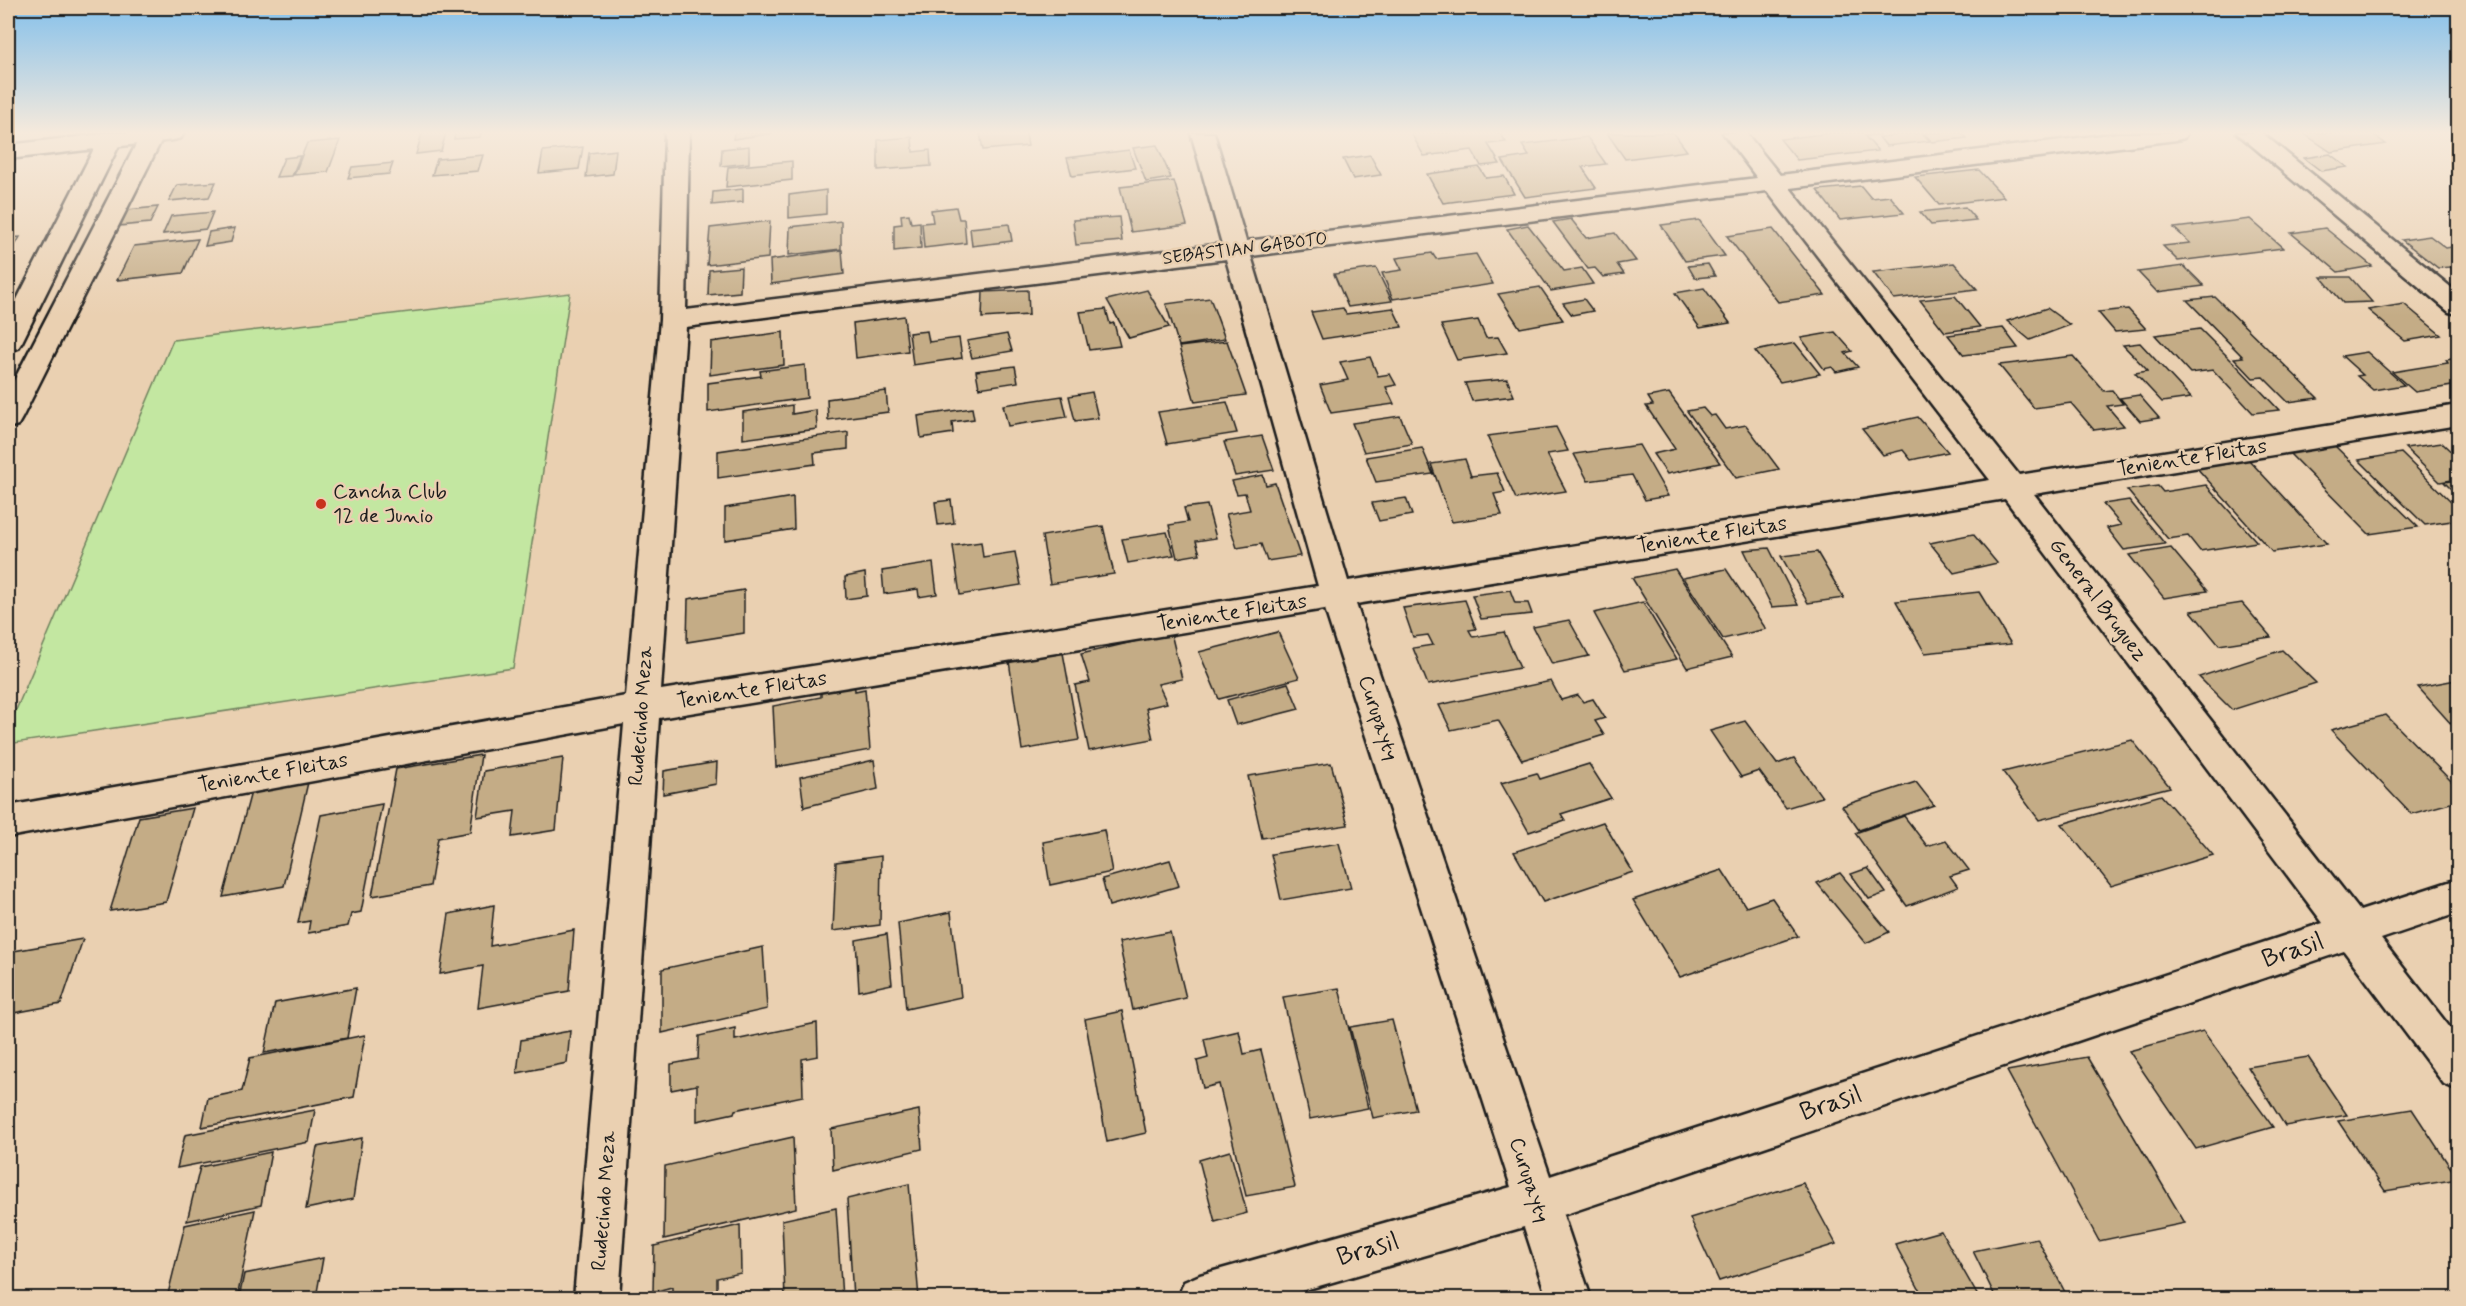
<svg xmlns="http://www.w3.org/2000/svg" width="2466" height="1306" font-family="Mynerve,sans-serif">
	<rect width="100%" height="100%" fill="#ead0b1"/>
	<filter id="ink" filterUnits="userSpaceOnUse"><feTurbulence type="fractalNoise" baseFrequency=".0167" numOctaves="2"/><feDisplacementMap in="SourceGraphic" scale="12" xChannelSelector="R" yChannelSelector="G"/><feConvolveMatrix kernelMatrix="1 2 1 2 8 2 1 2 1" color-interpolation-filters="sRGB"/></filter>
	<g filter="url(#ink)">
		<path fill="#c3e7a1" stroke="#70825e" stroke-width="1.5" d="M570 293 513 668 8 744V729L173 340Z"/>
		<path fill="#c4ac86" stroke="#1c1c1c" stroke-width="1.5" d="M422 133H446L441 151 416 154Z
			M455 133H481L480 137 454 139Z
			M734 133H775L733 139Z
			M980 133H1026L1028 146 983 150Z
			M1411 133H1500L1506 142 1488 144 1500 164 1481 166 1472 150 1424 156Z
			M1607 133H1674L1687 151 1625 159Z
			M1831 133H1885L1886 134 1865 136 1878 151 1797 160 1780 139Z
			M1922 133 1930 141 1886 146 1879 137Z
			M1924 133H1962L1967 138 1932 142Z
			M2303 133H2371L2386 144 2331 152Z
			M912 137 913 152 930 150 931 166 878 170V140Z
			M1587 137 1606 164 1582 167 1596 188 1525 197 1502 160 1529 156 1522 145Z
			M340 140 328 172 294 175 307 143Z
			M1157 145 1171 178 1146 182 1133 148Z
			M749 146V163L721 166 722 149Z
			M583 147 579 169 539 173 543 151Z
			M616 150 613 174 586 177 589 153Z
			M1129 150 1135 168 1072 176 1067 158Z
			M2330 154 2347 167 2321 171 2304 158Z
			M483 155 478 171 432 175 437 159Z
			M1370 155 1381 175 1353 179 1343 159Z
			M300 156 292 176 276 177 284 158Z
			M792 161V180L726 187 728 167Z
			M393 163 389 174 348 178 352 167Z
			M1479 167 1486 178 1504 176 1514 194 1443 203 1427 174Z
			M1979 170 2004 197 1939 205 1915 177Z
			M1174 181 1187 225 1131 232 1120 187Z
			M216 182 209 197 169 201 177 185Z
			M1861 186 1871 198 1890 196 1904 213 1840 220 1817 190Z
			M743 189V202L712 205 713 192Z
			M826 190V214L789 218V195Z
			M158 207 150 223 118 226 127 210Z
			M956 207 959 219H964L966 243 924 248 922 223 933 222 931 210Z
			M1965 207 1976 220 1931 225 1920 212Z
			M213 212 206 229 163 234 171 216Z
			M909 214 911 223 920 222 921 248 894 251V225L902 224 901 215Z
			M1119 217 1122 241 1076 245 1073 220Z
			M1571 219 1586 238 1615 233 1636 261 1617 264 1624 274 1603 277 1595 268 1588 269 1553 222Z
			M2250 219 2283 248 2178 261 2163 246 2190 243 2174 228Z
			M1699 220 1725 256 1685 261 1661 225Z
			M770 221 768 258 707 265 710 228Z
			M841 221V249L789 255 790 227Z
			M1009 224 1012 241 972 246 970 228Z
			M1528 225 1564 271 1582 268 1593 284 1551 291 1507 229Z
			M235 228 231 242 205 246 209 232Z
			M2325 228 2372 266 2338 272 2291 233Z
			M1773 229 1825 295 1778 302 1727 236Z
			M2430 236 2446 248 2458 246V274L2450 267 2438 268 2402 240Z
			M20 237 8 258V238Z
			M198 239 183 273 117 280 134 246Z
			M842 250 844 274 771 284 770 260Z
			M1432 253 1436 259 1476 254 1493 284 1393 299 1382 273 1402 270 1396 258Z
			M1954 263 1977 289 1894 299 1873 272Z
			M1708 264 1715 276 1695 278 1688 266Z
			M2184 266 2204 286 2157 292 2138 272Z
			M741 267 740 292 708 295 709 270Z
			M1376 268 1392 301 1348 307 1334 274Z
			M2321 277H2350L2372 302 2343 303Z
			M1540 287 1563 320 1520 328 1498 294Z
			M1704 288 1730 323 1700 328 1675 293Z
			M1028 290 1029 315 982 318 983 292Z
			M1147 290 1169 327 1129 338 1107 300Z
			M1955 296 1980 327 1945 332 1920 300Z
			M2215 297 2318 398 2288 402 2263 377 2253 378 2234 358 2243 357 2187 300Z
			M1210 298 1225 339 1179 346 1166 304Z
			M1584 299 1593 311 1572 315 1563 303Z
			M2404 304 2441 335 2405 341 2368 310Z
			M1343 308 1346 314 1393 308 1402 327 1322 339 1311 312Z
			M2047 308 2070 325 2030 340 2007 321Z
			M1106 309 1110 324 1114 323 1120 346 1089 350 1080 312Z
			M2128 309 2146 329 2115 332 2098 312Z
			M904 316 908 351 856 358 853 323Z
			M1478 320 1486 338 1498 337 1507 353 1457 360 1441 325Z
			M2003 328 2018 348 1964 355 1948 335Z
			M2200 329 2238 367 2279 410 2253 413 2213 370 2190 373 2155 335Z
			M927 331 929 342 959 338 962 358 913 365 909 333Z
			M783 332 784 365 710 375 711 342Z
			M1835 332 1852 351 1845 353 1858 367 1836 372 1832 367 1824 369 1801 338Z
			M1007 334 1012 351 972 358 967 341Z
			M1227 341 1246 395 1195 402 1179 347Z
			M1795 343 1820 374 1780 382 1755 351Z
			M2140 343 2164 369 2191 398 2162 402 2135 373 2148 371 2123 345Z
			M2367 352 2404 385 2373 390 2357 376 2363 375 2342 356Z
			M2073 356 2104 391 2112 390 2123 404 2107 406 2124 426 2094 430 2071 403 2034 408 1999 365Z
			M1370 357 1378 376 1390 374 1396 385 1386 387 1394 404 1331 413 1320 385 1348 380 1340 362Z
			M2458 358V385L2415 392 2392 372 2448 363 2446 360Z
			M805 365 807 398 708 412V383L761 376 760 371Z
			M1015 366 1018 382 979 388 976 371Z
			M1507 379 1514 396 1472 401 1465 383Z
			M886 391 888 412 828 420 827 399Z
			M1092 392 1098 418 1075 421 1069 396Z
			M1669 393 1705 443 1720 463 1667 474 1653 454 1675 449 1646 406 1653 405 1648 397Z
			M2139 395 2159 418 2140 421 2120 398Z
			M1062 396 1067 417 1008 426 1003 405Z
			M1227 402 1237 433 1167 444 1158 412Z
			M792 405V414L816 410 817 429 743 439V412Z
			M972 408 974 419 952 422 953 433 921 438 918 416Z
			M1703 408 1710 416 1715 415 1725 429 1746 425 1779 469 1736 478 1687 411Z
			M1400 416 1412 444 1364 452 1352 423Z
			M1918 417 1948 452 1911 460 1903 450 1883 455 1862 429Z
			M1556 427 1568 451 1547 454 1566 491 1516 499 1487 436Z
			M848 432V449L814 453 815 464 718 478V451Z
			M1262 436 1274 470 1235 476 1224 442Z
			M2442 443 2458 458V479L2440 482 2405 448Z
			M1639 445 1668 496 1645 500 1632 475 1588 481 1574 454Z
			M2335 446 2418 527 2369 534 2289 453Z
			M1422 448 1433 474 1376 482 1366 457Z
			M2401 453 2458 509V520L2425 525 2359 460Z
			M1465 459 1471 476 1497 473 1505 492 1494 494 1502 515 1452 522 1431 464Z
			M2249 460 2327 544 2272 552 2196 467Z
			M1263 475 1266 485 1275 483 1300 556 1267 561 1261 544 1237 548 1226 514 1250 510 1245 493 1237 494 1232 481Z
			M2458 480V496L2444 482Z
			M2206 485 2257 542 2200 551 2188 536 2168 539 2127 490 2158 486 2163 492Z
			M793 497 794 529 725 540V508Z
			M1406 498 1412 515 1379 521 1372 503Z
			M951 500 954 523 938 525 935 502Z
			M2129 500 2165 544 2124 550 2107 528 2121 525 2103 504Z
			M1207 505 1216 538 1196 541 1200 554 1177 558 1169 525 1188 522 1184 508Z
			M1103 526 1114 574 1050 584 1042 536Z
			M1167 532 1174 555 1128 563 1122 539Z
			M1973 534 1997 563 1954 573 1930 543Z
			M981 542 983 557 1015 552 1021 585 960 595 953 546Z
			M1769 548 1798 605 1772 607 1744 550Z
			M2171 548 2207 591 2164 598 2129 555Z
			M1817 552 1844 598 1808 603 1781 556Z
			M933 563 937 594 919 597 918 589 884 594 882 571Z
			M1675 569 1732 657 1687 668 1632 578Z
			M1726 569 1766 629 1723 639 1683 578Z
			M865 573 867 596 846 599 845 577Z
			M744 590V633L687 642 688 599Z
			M1510 590 1515 603H1528L1532 614 1481 619 1472 595Z
			M1979 592 2011 644 1925 653 1896 601Z
			M1465 600 1476 629 1469 630 1473 637 1504 632 1520 668 1428 685 1413 648 1433 645 1428 635 1413 637 1403 608Z
			M1643 602 1677 659 1625 670 1594 613Z
			M2242 603 2271 637 2219 645 2191 611Z
			M1569 620 1589 656 1552 664 1533 627Z
			M1278 632 1299 678 1219 699 1199 652Z
			M1171 633 1182 679 1158 684 1167 703 1146 708 1153 739 1089 751 1075 685 1090 682 1081 654Z
			M2282 650 2316 683 2232 710 2199 677Z
			M1063 653 1079 740 1022 750 1009 661Z
			M854 676 855 691 865 689 870 750 776 767 773 706 821 697V681Z
			M2456 680H2458V724L2452 725 2418 687Z
			M1551 681 1561 700 1578 695 1583 702 1593 699 1605 718 1595 721 1604 735 1522 760 1498 720 1451 730 1439 705Z
			M1288 683 1299 709 1236 725 1227 700Z
			M2386 715 2458 788V801L2411 814 2331 730Z
			M1745 721 1777 764 1794 758 1822 797 1786 808 1759 771 1741 777 1710 731Z
			M2132 740 2170 787 2039 820 2003 772Z
			M481 755 470 832 438 838 430 886 372 896 396 769Z
			M563 758 556 830 512 837 515 811 477 817 484 771Z
			M874 760 878 789 804 807 800 777Z
			M717 762 716 784 663 794 664 771Z
			M1331 763 1348 825 1262 838 1248 776Z
			M1589 764 1611 798 1561 814 1565 820 1529 832 1501 783 1537 773 1540 779Z
			M309 778 284 886 223 897 252 788Z
			M1916 782 1934 805 1859 830 1842 806Z
			M2161 795 2213 855 2111 886 2062 824Z
			M382 804 361 912 351 914 348 926 308 933 310 921 298 923 321 815Z
			M193 808 166 902 110 911 139 817Z
			M1904 816 1927 846 1946 840 1969 870 1950 876 1958 887 1907 906 1855 833Z
			M1603 822 1633 872 1543 902 1514 852Z
			M1104 830 1112 872 1050 885 1043 842Z
			M1339 843 1351 888 1281 900 1271 854Z
			M881 856 880 925 833 931 836 862Z
			M1170 860 1179 886 1109 906 1102 879Z
			M1868 868 1886 893 1869 899 1851 874Z
			M1722 870 1746 907 1772 898 1798 936 1680 977 1633 900Z
			M1840 873 1889 932 1866 943 1817 883Z
			M494 905 490 946 574 930 569 991 478 1008 483 966 440 974 449 914Z
			M951 912 961 997 906 1009 898 923Z
			M1170 932 1186 998 1133 1010 1119 942Z
			M887 934 892 984 859 991 856 940Z
			M83 939 61 1004 8 1014V952Z
			M763 947 767 1009 662 1033V969Z
			M356 988 347 1038 264 1053 275 1003Z
			M1339 988 1368 1108 1310 1119 1283 997Z
			M1122 1011 1146 1133 1107 1142 1085 1019Z
			M1392 1020 1416 1110 1373 1118 1350 1027Z
			M817 1023 818 1056 802 1059 803 1096 735 1110 734 1113 697 1121V1085L671 1090V1064L698 1059 699 1036 735 1028V1040Z
			M570 1031 567 1063 517 1073 521 1040Z
			M1239 1031 1244 1054 1261 1050 1295 1187 1246 1196 1219 1084 1203 1088 1197 1061 1208 1058 1204 1039Z
			M2203 1031 2273 1127 2196 1149 2129 1051Z
			M365 1035 354 1097 202 1127 208 1098 242 1091 250 1058Z
			M2087 1057 2185 1223 2099 1241 2007 1071Z
			M2308 1057 2347 1115 2285 1126 2248 1067Z
			M2412 1109 2458 1179 2385 1191 2338 1121Z
			M315 1110 309 1142 177 1168 185 1135Z
			M919 1110 922 1149 833 1170 831 1129Z
			M793 1137 796 1208 664 1239 665 1166Z
			M362 1138 353 1199 306 1209 317 1147Z
			M1230 1151 1247 1213 1215 1222 1199 1160Z
			M271 1152 261 1205 187 1221 200 1167Z
			M1803 1183 1836 1244 1719 1281 1690 1218Z
			M909 1184 919 1298H853L847 1199Z
			M836 1208 842 1298H785L782 1220Z
			M255 1210 237 1298H167L185 1225Z
			M740 1225 741 1273 717 1278V1298H672V1287L653 1292 654 1246Z
			M1941 1231 1979 1298H1924L1895 1244Z
			M2037 1238 2068 1298H1996L1973 1251Z
			M323 1258 316 1298H239L244 1274Z"/>
		<g fill="none" stroke-linecap="round" stroke-linejoin="round">
			<g stroke="#1c1c1c" stroke-width="5">
				<path id="street" d="M111 133H184L181 138 173 140 8 159V145Z
					M665 133H689L686 310 1222 244 1191 133H1214L1246 241 1757 178 1723 133H1746L1780 175 2118 133H2187L2184 138 2176 140 1790 188 2019 475 2458 405V425L2034 494 2360 911 2458 879V913L2381 939 2458 1038V1090L2444 1084 2344 951 1563 1215 1591 1298H1547L1524 1227 1277 1298H1178L1184 1282 1200 1275 1511 1187 1325 609 659 718 619 1298H574L624 724 8 837V806L626 696 660 320ZM1767 191 1990 480 1348 581 1251 256ZM1226 259 1318 586 661 690 686 327ZM2005 499 2323 923 1550 1176 1356 604Z
					M2237 133H2262L2458 293V314L2449 312Z"/>
			</g>
			<g stroke="#1c1c1c" stroke-width="5">
				<path id="secondary" d="M102 133H125L22 342 18 348 8 351V317Z
					M142 133H165L22 418 18 425 8 428V392Z"/>
			</g>
			<use href="#street" fill="#ead0b1" fill-rule="evenodd"/>
			<use href="#secondary" fill="#ead0b1" fill-rule="evenodd"/>
		</g>
	</g>
	<linearGradient id="sky" x2="0" y2="1"><stop stop-color="#84c0eb"/><stop offset="0.42" stop-color="#f6eadc"/><stop offset="1" stop-color="#f6eadc" stop-opacity="0"/></linearGradient>
	<rect width="2466" height="316" fill="url(#sky)"/>
	<circle fill="#c8321e" stroke="#ead0b1" stroke-width="2" cx="321" cy="504" r="6"/>
	<g text-anchor="middle" dominant-baseline="central" stroke-width="5" stroke-linejoin="round" paint-order="stroke">
		<g font-size="18" fill="#1c1c1c" stroke="#ead0b1">
			<text transform="translate(1245 249) rotate(-7)">SEBASTIAN GABOTO</text>
		</g>
		<g font-size="21" fill="#1c1c1c" stroke="#ead0b1">
			<text transform="translate(2192 458) rotate(-9)">Teniente Fleitas</text>
			<text transform="translate(1712 535) rotate(-9)">Teniente Fleitas</text>
			<text transform="translate(2098 600) rotate(53)">General Bruguez</text>
			<text transform="translate(1232 613) rotate(-9)">Teniente Fleitas</text>
			<text transform="translate(752 690) rotate(-9)">Teniente Fleitas</text>
			<text transform="translate(641 716) rotate(-86)">Rudecindo Meza</text>
			<text transform="translate(1378 718) rotate(72)">Curupayty</text>
			<text transform="translate(273 773) rotate(-10)">Teniente Fleitas</text>
			<text transform="translate(1529 1180) rotate(72)">Curupayty</text>
			<text transform="translate(604 1201) rotate(-86)">Rudecindo Meza</text>
		</g>
		<g font-size="21" fill="#1c1c1c" stroke="#ead0b1" text-anchor="start">
			<text x="333" y="492">Cancha Club<tspan x="333" dy="24">12 de Junio</tspan></text>
		</g>
		<g font-size="26" fill="#1c1c1c" stroke="#ead0b1">
			<text transform="translate(2293 951) rotate(-18)">Brasil</text>
			<text transform="translate(1831 1104) rotate(-18)">Brasil</text>
			<text transform="translate(1368 1250) rotate(-16)">Brasil</text>
		</g>
	</g>
	<rect width="2466" height="1306" fill="none" stroke="#ead0b1" stroke-width="30"/>
	<rect x="15" y="15" width="2436" height="1276" fill="none" stroke="#1c1c1c" stroke-width="2" filter="url(#ink)"/>
</svg>
